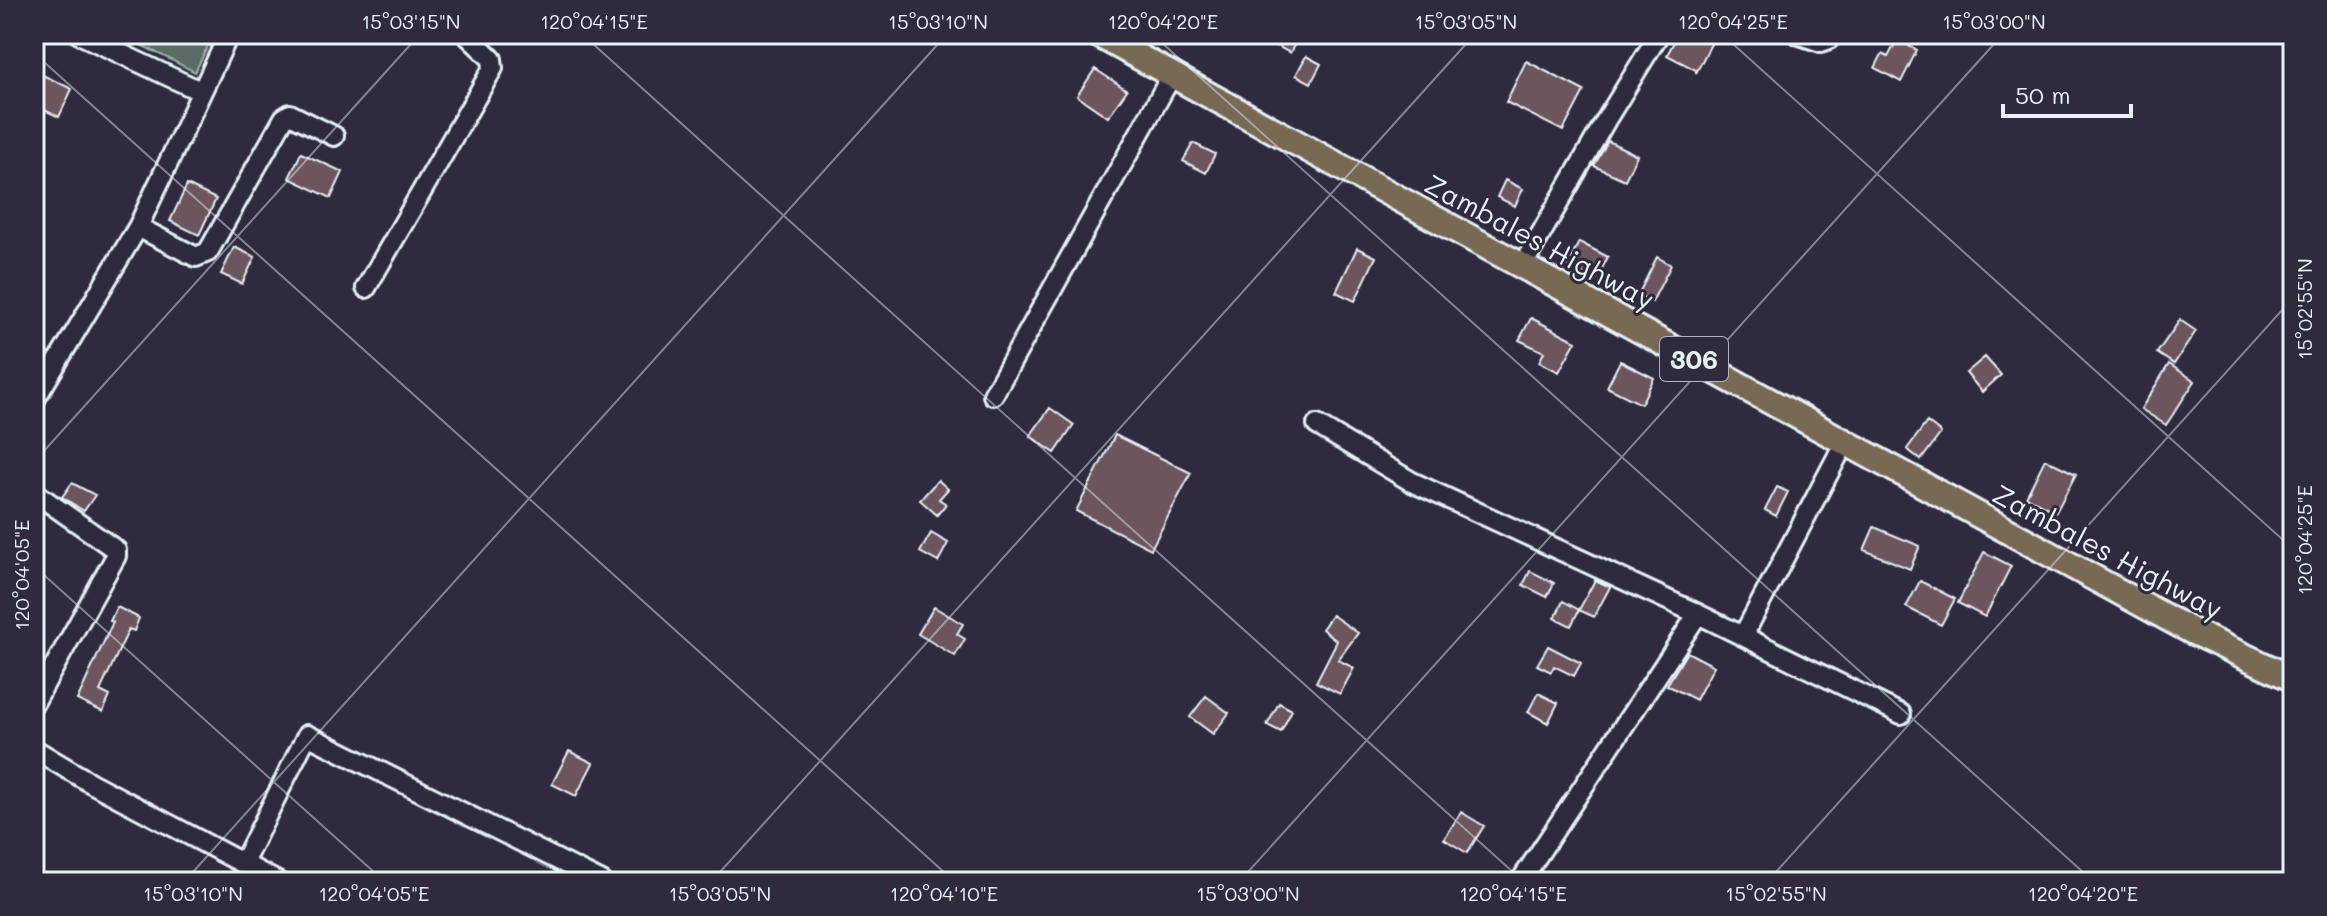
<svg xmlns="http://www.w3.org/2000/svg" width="2327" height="916" font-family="Mali,sans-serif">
	<rect width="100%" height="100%" fill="#2f2a3d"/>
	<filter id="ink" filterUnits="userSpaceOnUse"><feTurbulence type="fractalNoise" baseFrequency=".0125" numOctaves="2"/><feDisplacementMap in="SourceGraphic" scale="16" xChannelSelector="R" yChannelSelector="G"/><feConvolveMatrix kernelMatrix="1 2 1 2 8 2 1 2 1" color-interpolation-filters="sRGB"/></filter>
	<g filter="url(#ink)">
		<path fill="#5a6c65" stroke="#a1aeae" stroke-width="2" d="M119 34H214L195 72Z"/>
		<path fill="#6c555c" stroke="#e8f1f8" stroke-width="2" d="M1254 34H1300L1290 53Z
			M1678 34H1716L1696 73V70L1667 55Z
			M1897 40 1917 50 1901 82 1875 68 1882 54 1888 57Z
			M1306 56 1321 64 1311 83 1296 75Z
			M1526 61 1584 91 1563 131 1506 102Z
			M1095 69 1127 90 1108 117 1077 96Z
			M34 71 72 89 59 117 34 105Z
			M1608 141 1637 155 1625 180 1594 166Z
			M1193 143 1215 154 1206 173 1183 161Z
			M301 153 343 172 331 198 289 178Z
			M1505 180 1523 189 1515 206 1497 197Z
			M187 185 216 199 199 235 170 221Z
			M1579 242 1608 257 1596 280 1567 266Z
			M234 247 255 257 242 284 221 274Z
			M1357 248 1376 257 1355 301 1336 292Z
			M1657 257 1671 265 1652 302 1638 295Z
			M1531 318 1576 341 1559 372 1539 362 1544 352 1519 340Z
			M2180 320 2196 331 2174 364 2157 353Z
			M1985 357 2001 375 1982 392 1966 373Z
			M1620 361 1654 378 1641 404 1607 387Z
			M2169 364 2195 381 2166 425 2141 409Z
			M1050 408 1074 425 1055 453 1030 436Z
			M1927 422 1941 433 1921 460 1907 449Z
			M1115 435 1191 473 1151 549 1076 511Z
			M2045 459 2076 474 2056 512 2026 497Z
			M938 480 948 489 939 499 946 504 937 515 920 500Z
			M72 483 95 495 84 511 62 497Z
			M1777 487 1788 492 1776 516 1765 510Z
			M1874 527 1920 546 1910 569 1864 550Z
			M931 533 948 543 938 562 920 552Z
			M1984 552 2011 566 1985 617 1958 603Z
			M1530 571 1554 583 1547 597 1523 585Z
			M1595 580 1610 587 1594 617 1579 610Z
			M1920 581 1955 599 1941 625 1906 607Z
			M1563 601 1579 610 1571 626 1555 618Z
			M117 607 139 618 134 631 129 629 100 691 110 696 103 712 77 700 113 622 110 621Z
			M934 607 963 624 957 634 965 639 955 656 918 634Z
			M1332 615 1358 633 1338 660 1354 668 1340 694 1316 682 1337 641 1322 629Z
			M1548 646 1581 663 1574 676 1554 666 1551 672 1537 665Z
			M1687 652 1714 666 1696 700 1667 685Z
			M1538 693 1558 703 1548 723 1528 712Z
			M1206 696 1229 713 1213 734 1190 717Z
			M1279 703 1292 710 1281 732 1267 725Z
			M569 751 593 763 576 796 552 784Z
			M1461 812 1484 826 1467 853 1444 839Z"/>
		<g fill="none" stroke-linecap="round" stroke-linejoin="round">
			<g stroke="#e8f1f8" stroke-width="24">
				<path id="minor" d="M79 34 200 91
					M1797 34 1821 42 1829 39
					M138 227 196 257 208 252 284 118 290 114 334 136
					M1523 265 1606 120 1659 34
					M366 288 493 68 492 59 466 34
					M993 395 1172 75
					M34 401 138 227 229 34
					M1317 425 1412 482 1698 614 1901 714
					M34 492 116 550V556L34 703
					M1743 636 1845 442
					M34 749 91 783 278 882
					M243 863 307 735 602 882
					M1520 882 1698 614"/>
			</g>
			<g stroke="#e8f1f8" stroke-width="30">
				<path id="major" d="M1097 34 2193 632 2293 679"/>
			</g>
			<use href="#minor" stroke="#2f2a3d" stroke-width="18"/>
			<use href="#major" stroke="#786954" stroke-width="24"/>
		</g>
	</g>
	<path fill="none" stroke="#e8f1f8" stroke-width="2" stroke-opacity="0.45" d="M582 34 1524 882M1152 34 2094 882M1722 34 2293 549M2291 34 2293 36M34 53 955 882M34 462 420 34M34 566 385 882M184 882 947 34M711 882 1475 34M1239 882 2003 34M1767 882 2293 298"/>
	<g text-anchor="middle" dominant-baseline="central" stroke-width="6" stroke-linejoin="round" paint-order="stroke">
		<rect fill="#2f2a3d" stroke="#b0b5c0" stroke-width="2" x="1660" y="337" width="68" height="44" rx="6"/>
		<g font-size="26" font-weight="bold" fill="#e8f1f8">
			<text x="1694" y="359">306</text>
		</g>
		<g font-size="28" fill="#e8f1f8" stroke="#2f2a3d">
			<text transform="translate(1540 241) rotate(28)">Zambales Highway</text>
			<text transform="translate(2108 551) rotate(28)">Zambales Highway</text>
		</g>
	</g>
	<rect width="2327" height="916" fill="none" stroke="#2f2a3d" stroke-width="88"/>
	<path d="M2003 104v12h128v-12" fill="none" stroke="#e8f1f8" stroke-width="4"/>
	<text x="2015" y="104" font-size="24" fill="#e8f1f8" stroke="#2f2a3d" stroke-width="6" paint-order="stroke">50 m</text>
	<rect x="44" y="44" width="2239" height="828" fill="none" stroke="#e8f1f8" stroke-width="3"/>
	<g font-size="20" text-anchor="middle" fill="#e8f1f8">
		<text x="411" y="29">15°03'15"N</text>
		<text x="594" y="29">120°04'15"E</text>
		<text x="938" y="29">15°03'10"N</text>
		<text x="1163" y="29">120°04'20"E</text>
		<text x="1466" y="29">15°03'05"N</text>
		<text x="1733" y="29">120°04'25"E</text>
		<text x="1994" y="29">15°03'00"N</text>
		<text transform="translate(2305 309) rotate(-90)" y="7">15°02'55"N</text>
		<text transform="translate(2305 540) rotate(-90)" y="7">120°04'25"E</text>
		<text transform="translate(22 575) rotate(-90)" y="7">120°04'05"E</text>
		<text x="193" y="901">15°03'10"N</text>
		<text x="374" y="901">120°04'05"E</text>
		<text x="720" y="901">15°03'05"N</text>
		<text x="944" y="901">120°04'10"E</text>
		<text x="1248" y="901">15°03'00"N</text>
		<text x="1513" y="901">120°04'15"E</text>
		<text x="1776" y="901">15°02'55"N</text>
		<text x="2083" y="901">120°04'20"E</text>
	</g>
</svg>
